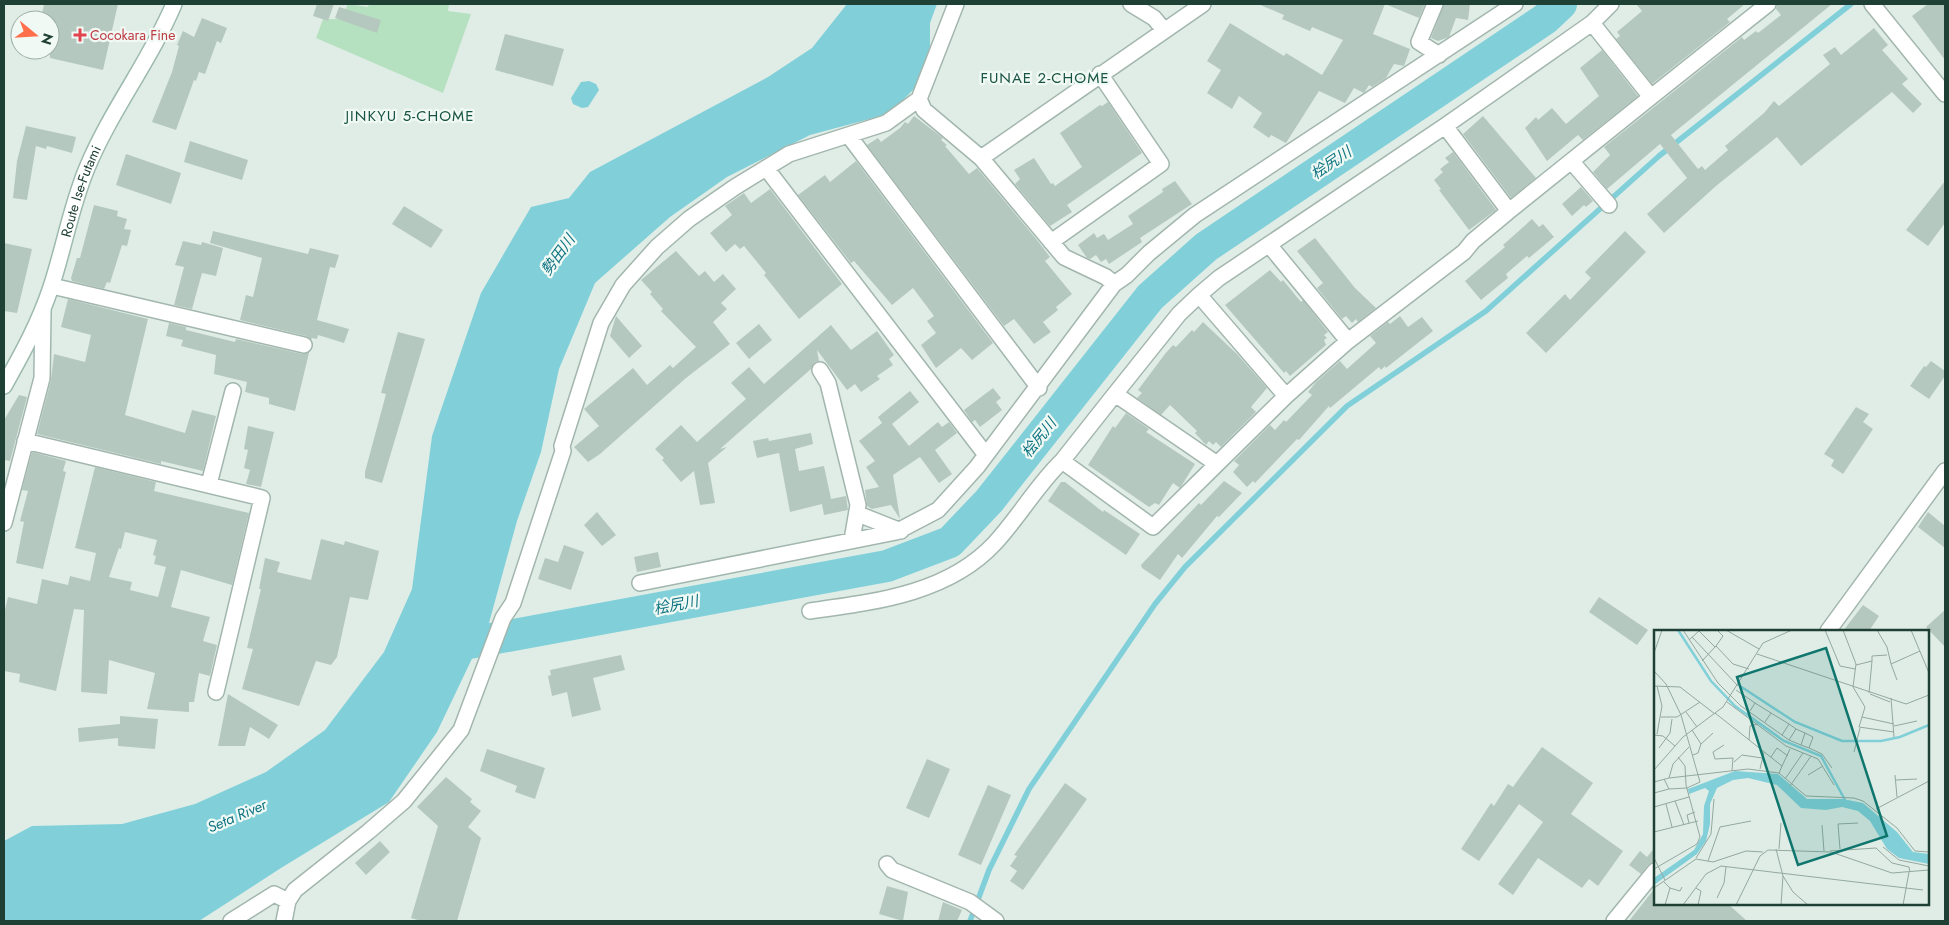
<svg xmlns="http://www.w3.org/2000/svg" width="1949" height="925" font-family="Jost,'Noto Sans JP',sans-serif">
	<rect width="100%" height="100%" fill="#e0ede7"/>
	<path fill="#b6e1c0" d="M348 4 368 7 369 4H449L448 11 471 14 443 93 316 38 323 19H341Z"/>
	<path fill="#81d0d9" d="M847 4H937L930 23V47L914 89 903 100 881 116 810 135 727 177 670 217 595 283 559 369 541 452 517 521 489 623 437 732 389 802 281 868 199 921H4V841L32 826 122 824 195 804 266 772 325 730 384 652 412 589 432 436 481 293 531 207 569 198 590 172 768 77 812 48Z
		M589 81 596 84 599 90 588 107 582 108 573 104 571 98 581 82Z"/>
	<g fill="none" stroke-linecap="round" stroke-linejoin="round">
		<path stroke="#81d0d9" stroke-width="5.5" d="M970 921 989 870 1029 789 1155 604 1185 567 1347 406 1486 311 1659 156 1851 4"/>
		<path stroke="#81d0d9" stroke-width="32" d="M437 649 887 566 950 542 989 501 1150 297 1206 247 1545 19 1561 4"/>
	</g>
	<path fill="#b5c8bf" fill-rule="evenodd" d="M44 4H118L103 70 50 58V20H41Z
		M317 4H334L328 21 313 16Z
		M1258 4H1425L1419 18 1385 4 1373 34 1410 49 1404 66 1394 64 1386 78 1372 87 1369 85 1364 93 1354 88 1345 103 1319 91 1286 143 1271 135 1269 138 1253 127 1262 113 1239 96 1232 109 1207 93 1221 70 1207 61 1230 23 1284 56 1286 53 1322 75 1343 40 1312 27 1310 31 1282 19 1284 15Z
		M1444 4H1470L1468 20 1456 18 1449 37 1438 41 1431 38Z
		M1636 4H1745L1727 19 1730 22 1652 84 1616 39 1620 36 1617 32 1642 11Z
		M1777 4H1832L1671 135 1698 169 1702 166 1705 170 1728 150 1725 146 1764 113 1774 101 1779 106 1830 64 1823 55 1835 47 1841 55 1874 28 1888 45 1882 50 1908 79 1902 84 1922 104 1913 113 1892 92 1801 166 1777 137 1716 186 1664 233 1647 214 1687 178 1660 144 1607 189 1593 172 1610 155 1604 147 1742 37 1744 40 1756 31 1758 33 1781 15 1776 9Z
		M1928 4H1945V60L1912 16Z
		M339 7 381 20 377 33 335 18Z
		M202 18 227 28 221 43 217 41 205 74 199 72 196 81 194 80 176 130 152 122 172 72 179 46 177 45 183 31 194 37Z
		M505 34 564 49 553 86 495 70Z
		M1602 50 1638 96 1583 140 1578 135 1547 161 1525 128 1536 117 1538 120 1552 108 1566 124 1599 96 1580 68Z
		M1108 102 1142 153 1067 205 1072 212 1050 226 1015 184 1020 179 1014 170 1034 158 1051 184 1053 183 1055 186 1082 167 1060 133 1100 105 1102 106Z
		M914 116 943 138 941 140 947 145 945 146 969 174 977 168 1037 240 1050 257 1045 261 1072 294 1056 307 1058 310 1043 322 1051 332 1034 344 1014 319 1004 326 867 145 878 138 881 142 900 128 905 122 908 124Z
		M1483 116 1536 178 1511 198 1463 134Z
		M26 126 76 137 72 153 47 146 46 149 36 146 27 200 13 198 17 161Z
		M190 141 248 160 242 180 184 162Z
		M1453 152 1496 210 1469 230 1439 190 1441 189 1434 180 1443 172 1440 169 1449 162 1445 158Z
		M126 154 181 173 171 204 116 185Z
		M856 161 993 343 972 360 961 348 936 368 921 345 936 333 927 321 934 316 913 288 892 305 854 261 851 263 798 195 825 175 830 182Z
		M1175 181 1192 204 1140 238 1142 242 1109 264 1106 259 1101 262 1096 255 1090 259 1087 258 1078 245 1094 233 1097 238 1104 234 1108 240 1133 224 1128 216 1163 192 1162 189Z
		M1945 181V223L1928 246 1906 230Z
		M1581 187 1593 201 1586 207 1584 205 1572 216 1562 204Z
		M770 189 842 284 799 319 764 275 766 273 744 246 740 249 735 244 726 252 710 233 732 215 725 206 744 193 751 203Z
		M94 205 118 211 117 216 127 219 124 229 131 230 127 246 122 245 110 283 107 282 104 289 72 281 71 278 77 258H80Z
		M404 206 443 230 431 248 392 224Z
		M1532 219 1539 227 1543 224 1554 237 1529 258 1527 256 1506 274 1508 278 1481 300 1465 281 1498 253 1505 247 1503 245Z
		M213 231 308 254 310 248 339 255 335 268 330 267 317 320 349 329 344 343 318 335 317 339 312 338 311 340 306 336 240 320 246 295 253 297 262 258 210 243Z
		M1625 231 1646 252 1546 353 1526 333 1565 294 1570 300 1591 278 1585 272Z
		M1315 238 1355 288 1376 308 1358 322 1356 319 1352 323 1346 316 1342 319 1317 288 1323 283 1297 251Z
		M183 241 201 245 202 242 223 248 216 276 202 273 192 309 174 305 184 267 175 265Z
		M4 243 32 249 17 313 4 311Z
		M676 251 699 276 705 271 714 282 723 274 736 289 721 303 727 309 713 322 730 344 686 378 600 454 588 462 574 447 599 426 584 409 633 368 647 385 670 365 673 368 696 347 661 311 663 309 650 294 652 292 641 280Z
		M1270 270 1281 282 1283 280 1301 302 1303 300 1328 332 1324 335 1327 338 1324 340 1326 345 1290 376 1286 371 1284 373 1225 305Z
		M68 299 148 319 125 415 185 433 192 410 216 416 203 471 161 461V464L37 434 51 380 54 354 85 362 91 335 61 327Z
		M616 316 642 346 629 358 610 336Z
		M1400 316 1408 327 1422 317 1433 331 1386 368 1385 366 1381 370 1379 367 1330 408 1329 406 1299 440 1297 439 1255 483 1253 481 1247 487 1233 472 1239 465 1234 461 1270 425 1275 430 1284 420 1286 422 1312 395 1308 392 1316 382 1340 361 1347 369 1376 343 1370 336 1388 322 1390 324Z
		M1203 322 1237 354 1267 388 1251 407 1256 412 1221 447 1216 442 1213 445 1209 441 1206 445 1195 433 1197 431 1170 405 1161 415 1137 398 1142 393 1138 390 1165 354 1173 345 1176 347 1192 330 1194 332Z
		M169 323 186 327V330L235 342 236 339 302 354 309 353 295 411 269 404V398L245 392 247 382 214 374 216 355 181 346 183 340 166 336Z
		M759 324 772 340 749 359 736 343Z
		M831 325 851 350 877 331 894 355 889 359 893 365 877 376 880 379 861 392 855 384 847 390 817 350 819 361 815 362 811 369 720 449 727 447 708 463 715 503 700 505 694 471 681 482 662 460 664 458 655 449 681 425 697 442 746 399 731 383 749 367 764 384Z
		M398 332 425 339 382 483 365 478V472L386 394 381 393Z
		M1931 361 1945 371V376L1929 399 1910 386 1924 366 1926 367Z
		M993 388 1001 398 996 402 1002 410 980 427 975 420 972 422 964 410Z
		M910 391 919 402 892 424 909 446 938 422 942 427 949 422 957 433 935 450 952 474 939 483 920 457 893 475 900 519 891 505 872 509 867 506 865 490 879 487 866 467 875 461 859 441 882 423 878 417Z
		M19 395 27 397 10 461 4 460V420Z
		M1856 407 1869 414 1863 422 1873 429 1843 474 1831 466 1834 460 1824 454Z
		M1126 413 1149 429 1146 432 1195 464 1182 485 1180 488 1173 483 1159 505 1155 503 1149 507 1088 465 1113 426 1115 428Z
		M248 426 274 432 261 487 246 484 250 470 244 468 248 450 244 449Z
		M811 433 813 444 795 449 799 471 824 466 831 499 846 496 848 510 824 515 822 504 790 512 779 453 757 458 753 441 768 438 769 441Z
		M32 452 66 461 63 471 66 472 43 569 16 563 24 522 20 521 28 491 22 490Z
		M95 467 156 482 154 491 249 513 232 585 181 570 171 607 210 617 203 641 217 645 210 676 199 673 194 702H189V712L147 709 155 673 109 660 107 694 81 692 84 610 74 609 56 691 19 682 20 674 4 671V614L8 597 37 604 42 579 68 585 70 576 90 581 96 553 75 548ZM125 532 157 540 153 555 156 556 154 564 166 567 158 597 130 590 132 582 109 577 119 548 121 549Z
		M1224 481 1242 493 1219 517 1217 516 1182 558 1178 554 1160 580 1142 568 1141 565 1199 503 1201 505Z
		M1061 482H1065L1103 512 1104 510 1140 534 1126 555 1048 501Z
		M597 512 616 535 602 546 584 525Z
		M1928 512 1945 526V548L1918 527Z
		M321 539 344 545 345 541 379 551 368 600 350 597 337 657 331 665 316 661 299 706 242 689 253 649 247 648 261 589H259L265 558 280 562 277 572 311 580Z
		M564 545 584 552 571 590 538 579 545 558 558 562Z
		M658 552 661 567 637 572 634 557Z
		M1599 597 1648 630 1637 645 1589 612Z
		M1863 605 1879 616 1869 631H1843Z
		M1945 610V647L1926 627Z
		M621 655 625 670 593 678 601 710 572 717 567 692 552 696 548 676 551 675 550 670Z
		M228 694 278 725 269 739 250 727 245 746H218Z
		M120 716 158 719 155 749 118 746V738L79 742 78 728 120 724Z
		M1542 747 1593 783 1571 814 1623 851 1598 886 1589 879 1582 888 1538 858 1513 895 1498 884 1543 822 1519 804 1479 861 1461 849 1491 803 1494 806 1508 784 1513 787Z
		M487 749 545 768 535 799 515 792 517 786 480 771Z
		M927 759 950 769 929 818 906 808Z
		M446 777 472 799 470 802 481 811 468 827 481 838 457 921H421L411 918 438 826 417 807Z
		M1065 783 1087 799 1023 890 1010 881 1017 871 1010 866 1017 856 1014 855Z
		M988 785 1011 795 981 865 958 855Z
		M380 841 390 852 366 875 355 863Z
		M1655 847V862L1648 865 1641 874 1629 865 1640 851 1647 857Z
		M887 886 908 892 903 921 879 914Z
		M1655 888V904H1728L1747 921H1629Z
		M943 902 962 910 957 921H938Z"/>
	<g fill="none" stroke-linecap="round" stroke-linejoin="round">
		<g stroke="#a2b6ae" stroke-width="18">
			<path id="minor" d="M1131 4 1154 18 1164 30
				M1435 4 1419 42 1439 55
				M1872 4 1945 94
				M1592 23 1651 97 1768 4
				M919 99 924 110 981 158 1203 4
				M1445 126 1509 211 1651 97
				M849 136 1039 388
				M981 158 1064 257 1106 277 1114 284
				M1572 162 1609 205
				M766 168 986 455
				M1051 242 1161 164 1100 74
				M1270 246 1348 341 1464 252 1473 241 1509 211
				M52 286 304 345
				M1199 295 1219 278 1445 126 1592 23 1611 4
				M820 370 828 383 858 505 852 540
				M1115 394 1062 461 1153 527 1217 464
				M1286 396 1217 464 1115 394 1179 314 1199 295 1286 396 1348 341
				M25 441 262 498 216 692
				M209 484 233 391
				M858 514 901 531
				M4 523 42 378 43 310
				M640 583 896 532 938 510 977 467 1114 284 1127 275 1149 253 1195 215 1515 4
				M810 611C874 602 948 594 995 543 1019 517 1037 485 1062 461
				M1828 631 1945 471
				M887 864 892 870 970 902 996 921
				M231 921 274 894 288 901
				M284 921 288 901 295 890 368 832 404 801 461 730 503 618 513 603 563 451 562 446 601 323 623 285 657 247 689 219 735 187 789 154 886 123 919 99 956 4
				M1614 921 1655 871"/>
		</g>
		<g stroke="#9dbaae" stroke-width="18">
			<g id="secondary">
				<path id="s1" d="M4 386C22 354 39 323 51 287 64 248 71 206 87 168 111 110 150 61 174 4"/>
			</g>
		</g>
		<use href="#minor" stroke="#fff" stroke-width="15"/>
		<use href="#secondary" stroke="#fff" stroke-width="15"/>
	</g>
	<path fill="#e0444e" stroke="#f1f9f5" stroke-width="2" d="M77.5 27.5h5v5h5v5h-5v5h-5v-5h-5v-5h5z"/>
	<g text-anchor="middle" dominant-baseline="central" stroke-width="4.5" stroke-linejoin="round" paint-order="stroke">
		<g font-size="14" fill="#be3a42" stroke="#f1f9f5" text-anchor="start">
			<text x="90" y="35">Cocokara Fine</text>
		</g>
		<g font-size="14" fill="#1f4035" stroke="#f1f9f5">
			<text stroke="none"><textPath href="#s1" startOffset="210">Route Ise-Futami</textPath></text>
		</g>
		<g font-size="15" letter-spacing="1" fill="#185443" stroke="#f1f9f5">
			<text x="1045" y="78">FUNAE 2-CHOME</text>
			<text x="410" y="116">JINKYU 5-CHOME</text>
		</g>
		<g font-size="15" font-style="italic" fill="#117583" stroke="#f1f9f5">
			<text transform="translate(1331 163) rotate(-34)">桧尻川</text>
			<text transform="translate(558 255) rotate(-54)">勢田川</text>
			<text transform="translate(1039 438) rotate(-52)">桧尻川</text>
			<text transform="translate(676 605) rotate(-11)">桧尻川</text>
			<text transform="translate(237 816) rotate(-23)">Seta River</text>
		</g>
	</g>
	<g transform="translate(1654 630)">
		<rect width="275" height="275" fill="#e0ede7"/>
		<path d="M81 141 124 144 153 169H189L209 173 243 202 259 222 275 224V234L245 228 233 219 216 191 204 181 188 177 172 180 147 178 123 155 94 148 79 150 63 158 56 174V194L52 211 43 224 0 255V248L40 220 49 204 50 176 55 161 51 158 35 164 34 159Z" fill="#81d0d9"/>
		<path fill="none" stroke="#81d0d9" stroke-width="2.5" d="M24 0 57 51 81 76 130 111 167 126 191 170M86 56 141 92 188 111H227L246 107 275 95"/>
		<path fill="none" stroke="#93a8a0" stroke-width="1" d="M29 0 64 53 87 76 135 110M72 0 105 19M171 0 186 36 201 39M189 0 202 34 199 57 211 77 205 97 240 102M223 0 233 17 237 34 266 21M257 0 275 43M38 7 54 24M35 10 45 1 61 17M62 16 69 6 63 0M0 23 8 0M54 24 84 56M103 24 252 74 275 65M48 31 62 16 79 34 95 39M237 34 243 50M202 35 218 31V26L233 25M0 41 12 54 27 85 46 152 33 158 15 159M0 56 26 57 61 84M3 56 8 76 3 104M82 60 101 73 96 81M215 63 218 31M216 64 236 72M237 68 240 107M73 72 132 116 164 129 180 155M101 73 117 83 111 92M32 82 43 97M61 83 128 136 125 143M117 83 135 94 128 105M7 87H23L46 72M208 87 240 94M135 94 142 99 135 110 147 115 151 103 142 99M240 96 263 91M38 100 47 114 44 123 39 125M0 105 9 106 21 116M95 110 96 96 104 94M47 114 59 103M70 115 59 122 61 129 79 128 78 141M147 115 155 118 159 107 151 103M5 118 16 103 18 89M155 118 168 124 178 138M200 122 206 98M117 127 123 118 134 126M80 132 88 125 108 128M128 136 136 119M106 139 110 122M0 140 29 107 69 77 109 13 138 0M154 145 169 136M241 145 243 167M15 148 19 134 35 117M131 149 149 123M242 150 263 149M0 152 15 148 94 139 125 143 152 166 200 168 209 171 243 198 261 221 275 222M136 156 157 126M0 163 15 159 10 149M21 171 30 195M12 174 18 197M0 177 35 167M222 179 275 151M35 193 33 185 41 182M168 195 170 221M0 202 44 191M229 217 245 230 275 236M122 219 129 246 127 275M125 219 127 193M186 219 184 194 204 193M176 221 222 218 238 233 255 237 256 242M0 228 11 250M42 228 57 204 60 169M54 231 66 197 97 191M0 239 43 214 46 207 32 155 31 136 24 127M129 246 139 262 154 275M9 251 16 258 26 261 28 257M0 258 42 229 59 232 92 221 109 222M42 258 47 261 44 275M63 268 70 253 72 237M11 275 16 258M29 275 52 244 67 236 269 260M82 275 106 226 114 220 177 222 238 243 275 240M249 275 255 242"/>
		<path fill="#0f766e" fill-opacity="0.15" stroke="#0f766e" stroke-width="2.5" d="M172 18 233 206 144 235 83 47Z"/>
		<rect width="275" height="275" fill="none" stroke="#1f4035" stroke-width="2.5"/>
	</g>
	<rect width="1949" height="925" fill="none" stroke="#1f4035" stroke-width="10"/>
	<g transform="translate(35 35) rotate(108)"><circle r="24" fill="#f1f9f5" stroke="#9dafa8"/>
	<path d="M0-4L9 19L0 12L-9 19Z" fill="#ff6f4c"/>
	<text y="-8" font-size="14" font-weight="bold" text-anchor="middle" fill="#1f4035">N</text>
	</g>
</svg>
